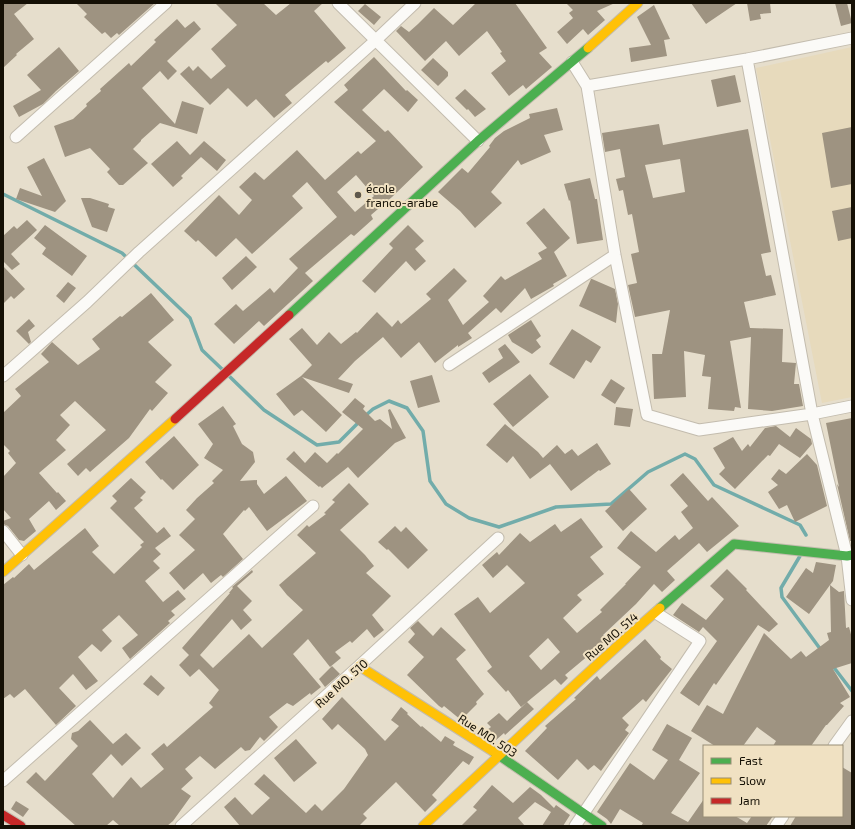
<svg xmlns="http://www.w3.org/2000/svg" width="855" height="829" font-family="'Exo 2',sans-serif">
	<rect width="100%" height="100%" fill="#e6decc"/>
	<path fill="#e7dabc" d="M852 47V397L822 403 756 68Z"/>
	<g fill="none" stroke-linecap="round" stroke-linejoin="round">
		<path stroke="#72acaa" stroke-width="3.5" d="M3 194 122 253 190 318 202 350 224 371
			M228 375 264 410 317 445 339 442 359 422
			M365 416 373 409 389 401 407 408 423 431 430 481 446 504 469 518 499 527 556 507 611 504 648 472 685 454 695 459 714 485 800 525 806 535
			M800 556 781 588 782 597 821 650
			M832 665 852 691"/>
	</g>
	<path fill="#9e9381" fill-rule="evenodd" d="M3 3H28L14 14 34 39 16 54 17 55 3 68Z
		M76 3H155L119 35 117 33 111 38 105 32 102 34 84 17 87 14Z
		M215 3H263L276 15 291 3H323L314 11 346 48 328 63 326 61 285 95 292 103 274 118 256 99 247 107 228 88 210 105 180 74 189 66 193 71 198 66 211 79 226 66 211 49 237 25Z
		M476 3H515L547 48 539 53 552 67 526 89 523 85 509 96 491 73 506 61 500 53 502 52 487 31 459 56 446 41 425 61 396 31 401 26 409 32 418 24 434 8 453 25Z
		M566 3H615L597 11 605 20 588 35 583 29 567 44 557 32 573 18 569 13 573 10Z
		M691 3H737L706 24Z
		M747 3H770L771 13 760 14 761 19 750 21Z
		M835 3H847L852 23 841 26Z
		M365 4 381 17 374 25 358 11Z
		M654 5 670 39 664 40 667 56 631 62 629 48 651 45 637 17Z
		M177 19 185 28 194 21 201 29 167 61 177 71 168 80 160 71 142 88 175 124 182 101 204 108 197 134 160 123 141 140V141L133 149 148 163 123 185H119L107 172 110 169 90 148 65 157 54 126 73 119 87 106 86 104 101 91 100 89 129 63 131 66 156 42 154 40Z
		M59 47 79 71 56 91 43 104 19 117 13 106 41 90 27 75Z
		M374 57 406 91 407 90 418 100 408 112 384 89 362 110 385 132 388 130 423 167 392 197 371 215 373 219 354 236 351 234 305 273 313 281 264 326 259 321 234 344 214 324 236 304 243 311 270 288 274 293 298 268 289 259 337 217 307 182 292 196 303 208 252 254 236 238 216 257 198 240 196 242 184 231 219 195 239 215 252 200 239 187 255 172 264 180 297 150 325 180 358 151 361 154 376 141 334 102 348 90 344 85ZM356 175 374 196 355 212 337 192Z
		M433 58 448 72V76L438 86 421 70Z
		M735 75 741 102 717 107 711 80Z
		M465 89 486 109 475 117 468 109 467 110 455 98Z
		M557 108 563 130 544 135 551 152 521 165 518 160 491 192 502 203 475 228 460 211 438 192 462 168 468 173 490 147 489 146 495 138 504 131 530 118 529 114Z
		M659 124 663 145 748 129 771 252 761 254 766 276 771 275 776 295 744 302 750 328 783 329 782 362 796 363 794 384H799L803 406 772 411 748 409 751 337 730 341 741 408 735 407 734 411 708 409 711 377 702 376 705 355 684 351 686 397 654 399 652 354H662L670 310 635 317 628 285 637 283 631 254 639 252 632 214 628 215 623 190 619 191 616 179 625 177 620 149 605 152 602 133ZM680 159 685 192 653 198 645 165Z
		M852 127V184L831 188 822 133Z
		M177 141 190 155 204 141 226 160 217 171 201 157 181 176 183 178 173 187 151 164Z
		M44 158 66 201 55 212 16 199 20 188 42 196 27 167Z
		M590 178 595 199H597L603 240 577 244 570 200 569 201 564 184Z
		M81 198H90L109 204 108 207 115 209 107 232 92 227Z
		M852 207V238L838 241 832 211Z
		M544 208 570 238 554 252 567 276 553 284 554 286 531 299 525 288 501 313 496 308 468 333 472 338 458 347V345L435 363 419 342 401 358 383 337 355 361 338 379 353 384 349 393 302 377 342 415 326 432 302 410 294 416 276 394 301 376 312 365 289 339 302 328 317 345 329 332 341 344 356 332 357 333 377 312 392 327 398 320 401 324 431 299 426 294 454 268 467 281 448 300 463 325 489 302 483 296 501 276 505 280 542 259 538 253 547 248 526 223Z
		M27 220 37 230 11 254 20 264 12 270 3 261V236L14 226 17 229Z
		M45 225 87 256 72 276 42 254 46 248 34 238Z
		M408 225 424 241 415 249 426 261 415 271 406 261 375 293 362 281 393 248 389 244Z
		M246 256 257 267 232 290 222 278Z
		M3 266 25 289 14 299 11 296 3 304Z
		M591 279H592L615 289 618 304 616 323 579 306Z
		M68 282 76 288 64 303 56 296Z
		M151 293 174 320 148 342 172 365 155 382 168 393 152 411 150 409 129 438 90 472 86 468 78 476 67 464 106 430 75 401 60 415 70 425 56 440 66 450 39 473 57 493 58 492 66 501 56 510 49 501 29 519 36 531 24 541 19 540 8 526 3 524V521L11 518 3 509V477L16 463 8 453 10 451 3 444V413L21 396 15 389 49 362 41 354 52 342 78 365 100 349 92 339 120 316 122 317Z
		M29 319 35 326 28 332 31 342 29 344 16 331Z
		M531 320 541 336 536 340 541 347 532 354 512 342 508 335Z
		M572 329 601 347 591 363 586 360 574 379 549 364Z
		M505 344 520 362 489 383 482 373 503 358 498 349Z
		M530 374 549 397 513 427 493 404Z
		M432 375 440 402 418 408 410 381Z
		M611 379 625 388 615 404 601 395Z
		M355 398 365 406 363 409 375 421 380 419 392 429 388 410 390 409 406 438 395 443 358 478 348 467 322 488 320 486 319 487 286 459 294 451 305 463 315 452 327 463 337 453 338 454 363 429 342 412Z
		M223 406 236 424 233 426 242 444 253 452 255 462 240 481 257 480V484L264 494 286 476 307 501 267 531 249 507 245 511 244 510 223 534 243 559 223 577 221 575 211 583 203 573 184 590 169 573 195 550 179 535 195 519 186 510 197 498 214 483 212 481 223 470 204 458 213 444 198 424Z
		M616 407 633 409 630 427 614 425Z
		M852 418V541H850L837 484 839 487 826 423Z
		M505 424 538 452 543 458 557 445 565 454 572 449 578 456 597 443 611 464 600 471 599 470 571 491 550 464 530 479 513 456 507 463 486 445Z
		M776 426 790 437 796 428 811 439 812 444 800 458 779 444 770 456 768 455 735 489 719 474 725 468 713 448 733 437 742 451 748 444 750 447 765 428Z
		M174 436 199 465 173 490 162 479 161 480 145 462Z
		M807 454 817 465 827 506 795 522 787 505 779 509 768 492 778 485 771 479 779 469 786 474Z
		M683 473 708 501 712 497 739 526 707 552 699 543 667 571 675 580 662 592 654 584 636 604 603 635 607 640 565 675 568 678 561 685 555 679 521 707 508 690 506 692 487 671 492 667 454 614 478 597 490 613 525 583 507 565 493 578 482 565 497 552 499 555 520 533 530 542 555 524 561 532 581 518 603 547 590 557 604 574 577 595 582 600 563 618 577 633 602 612 600 610 626 584H625L641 567 617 548 631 531 656 552 675 535 679 540 693 528 681 512 688 506 670 485ZM548 638 560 652 541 670 529 656Z
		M131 478 146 492 140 498 143 500 134 508 157 533 164 527 171 536 155 548 161 554 153 561 160 568 145 581 163 602 178 590 186 599 171 611 175 615 168 621 170 623 130 659 122 648 138 635 119 615 102 630 112 641 101 652 92 644 78 657 98 681 86 690 73 674 59 688 76 706 56 725 25 689 14 698 10 694 3 699V585L13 577 14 578 29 564 34 570 85 528 99 546 92 552 114 574 142 547 140 545 144 542 110 508 117 501 112 496Z
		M349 483 369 504 340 530 365 555 374 566 366 573 391 596 372 615 384 630 374 638 367 629 352 643 350 641 335 652 341 658 330 667 308 639 293 654 321 687 311 695 310 693 293 706 287 703 269 717 278 727 264 741 260 737 250 750 245 751 241 747 215 769 200 756 185 769 193 778 181 789 191 796 173 821 167 826H120L113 820 106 826H76L26 782 36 772 45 781 78 746 71 739 72 733 78 731 90 720 113 744 126 733 141 748 122 766 111 754 92 774 113 798 131 777 141 788 164 769 151 754 164 743 167 747 213 707 209 703 219 690 199 669 190 677 179 665 189 655 182 648 230 593H229L233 588 232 587 252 570 253 572 237 586 252 601 243 610 252 620 241 630 232 619 200 655 213 668 249 634 262 648 303 610 287 595 279 585 316 553 297 535 307 525 309 527 326 514 324 513 335 502 332 500Z
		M629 489 647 509 623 531 605 511Z
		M395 526 401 532 406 527 428 550 408 569 388 549 387 550 378 542Z
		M816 562 836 565 833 581 830 585 839 592 844 591 846 628 849 627 852 638V663L833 669 850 697 840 703 844 706 827 725H826L811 746H773L776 741 757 727 743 746H715L691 731 707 705 723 714 764 633 791 659 801 651 806 657 829 640 827 633 831 632 830 585 809 614 786 597 806 568 813 573Z
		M727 569 747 589 746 590 778 624 769 632 758 625 716 685 714 683 699 706 680 693 717 641 703 627 699 632 673 615 682 603 706 620 724 599 710 586Z
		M418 621 433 636 441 627 466 650 456 659 484 694 476 702 477 704 461 720 444 706 442 708 439 706 407 675 424 657 408 642 415 634 410 628Z
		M645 639 661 657 660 659 672 669 646 702 643 699 622 718 629 725 625 730 629 733 601 771 594 765 588 770 577 759 558 780 525 751 547 728 545 726 576 699 574 698 597 676 600 680Z
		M332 666 340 674 325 687 319 679Z
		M151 675 165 688 158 696 143 684Z
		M342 697 385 741 399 726 391 720 401 707 408 713 407 714 421 727 422 726 441 742 445 736 455 742 453 745 474 757 469 765 463 761 432 795 437 800 425 812 396 782 363 814 367 818 359 826H240L224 807 235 797 252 815 270 798 254 784 264 774 306 813 315 804 322 811 344 789 368 755 365 749 338 724 332 730 322 719Z
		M527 702 534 709 505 735 504 733 496 740 487 730 491 727 487 723 499 713 507 721Z
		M667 724 692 738 679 760 700 773 671 813 688 822 704 799V816H735L747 823 752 816H773L766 826H641L643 823 620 809 611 824 607 819 597 812 630 763 654 780 668 760 652 750Z
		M296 739 317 763 294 782 274 758Z
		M842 767 852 773V826H790L796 816H842Z
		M492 785 513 803 530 787 541 795 554 808 556 805 570 815 563 826H542L551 812 535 802 518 818 525 826H461L477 810 473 807Z
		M16 801 29 809 23 817 11 809Z"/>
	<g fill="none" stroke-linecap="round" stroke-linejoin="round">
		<g stroke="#c3bcae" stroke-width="13">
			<path id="street" d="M338 3 478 141
				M747 59 812 414 847 556 852 600
				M572 62 587 86 747 59 852 38
				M587 86 615 255 647 415 699 430 812 414 852 406
				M16 137 166 3
				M449 365 615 255
				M3 376 87 302 139 252 376 40 415 3
				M3 531 22 555
				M834 746 852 721
				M3 781 313 506
				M181 826 359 666 498 538
				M575 826 700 641 656 613
				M776 826 783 816"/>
		</g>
		<g stroke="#c3bcae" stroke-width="11">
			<path id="fast" d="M289 315 478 141 588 48
				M660 608 734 544 847 556 852 555
				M494 752 602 826"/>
		</g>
		<g stroke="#c3bcae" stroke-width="11">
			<path id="slow" d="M588 48 638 3
				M3 572 175 419
				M359 666 494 752
				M423 826C502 754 579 679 660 608"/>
		</g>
		<g stroke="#c3bcae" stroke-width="11">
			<path id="jam" d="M175 419 289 315
				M3 815 21 826"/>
		</g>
		<use href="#street" stroke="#fbfaf7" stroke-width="11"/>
		<use href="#fast" stroke="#4caf50" stroke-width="9"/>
		<use href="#slow" stroke="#ffc107" stroke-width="9"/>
		<use href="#jam" stroke="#c62828" stroke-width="9"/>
	</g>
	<circle fill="#5e584b" stroke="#f0e1c2" stroke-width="1.5" cx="358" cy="195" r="4"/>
	<g text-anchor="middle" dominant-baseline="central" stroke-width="4" stroke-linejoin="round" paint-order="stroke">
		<g font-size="12" fill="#151005" stroke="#f0e1c2" text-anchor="start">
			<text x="366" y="188">école<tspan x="366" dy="14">franco-arabe</tspan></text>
		</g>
		<g font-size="12" fill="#151005" stroke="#f0e1c2">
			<text transform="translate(611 636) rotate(-41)">Rue MO. 514</text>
			<text transform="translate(341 683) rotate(-42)">Rue MO. 510</text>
			<text transform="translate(488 735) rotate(33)">Rue MO. 503</text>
		</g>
	</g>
	<rect width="855" height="829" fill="none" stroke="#151005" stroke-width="8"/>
	<rect x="703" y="745" width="140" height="72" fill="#f0e1c2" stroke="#988d76"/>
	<rect x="711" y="758" width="20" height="6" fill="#4caf50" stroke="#988d76"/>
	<text x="739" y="765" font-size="12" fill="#151005">Fast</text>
	<rect x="711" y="778" width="20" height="6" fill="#ffc107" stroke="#988d76"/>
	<text x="739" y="785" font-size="12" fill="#151005">Slow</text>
	<rect x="711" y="798" width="20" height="6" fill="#c62828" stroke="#988d76"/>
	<text x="739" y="805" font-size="12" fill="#151005">Jam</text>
</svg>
